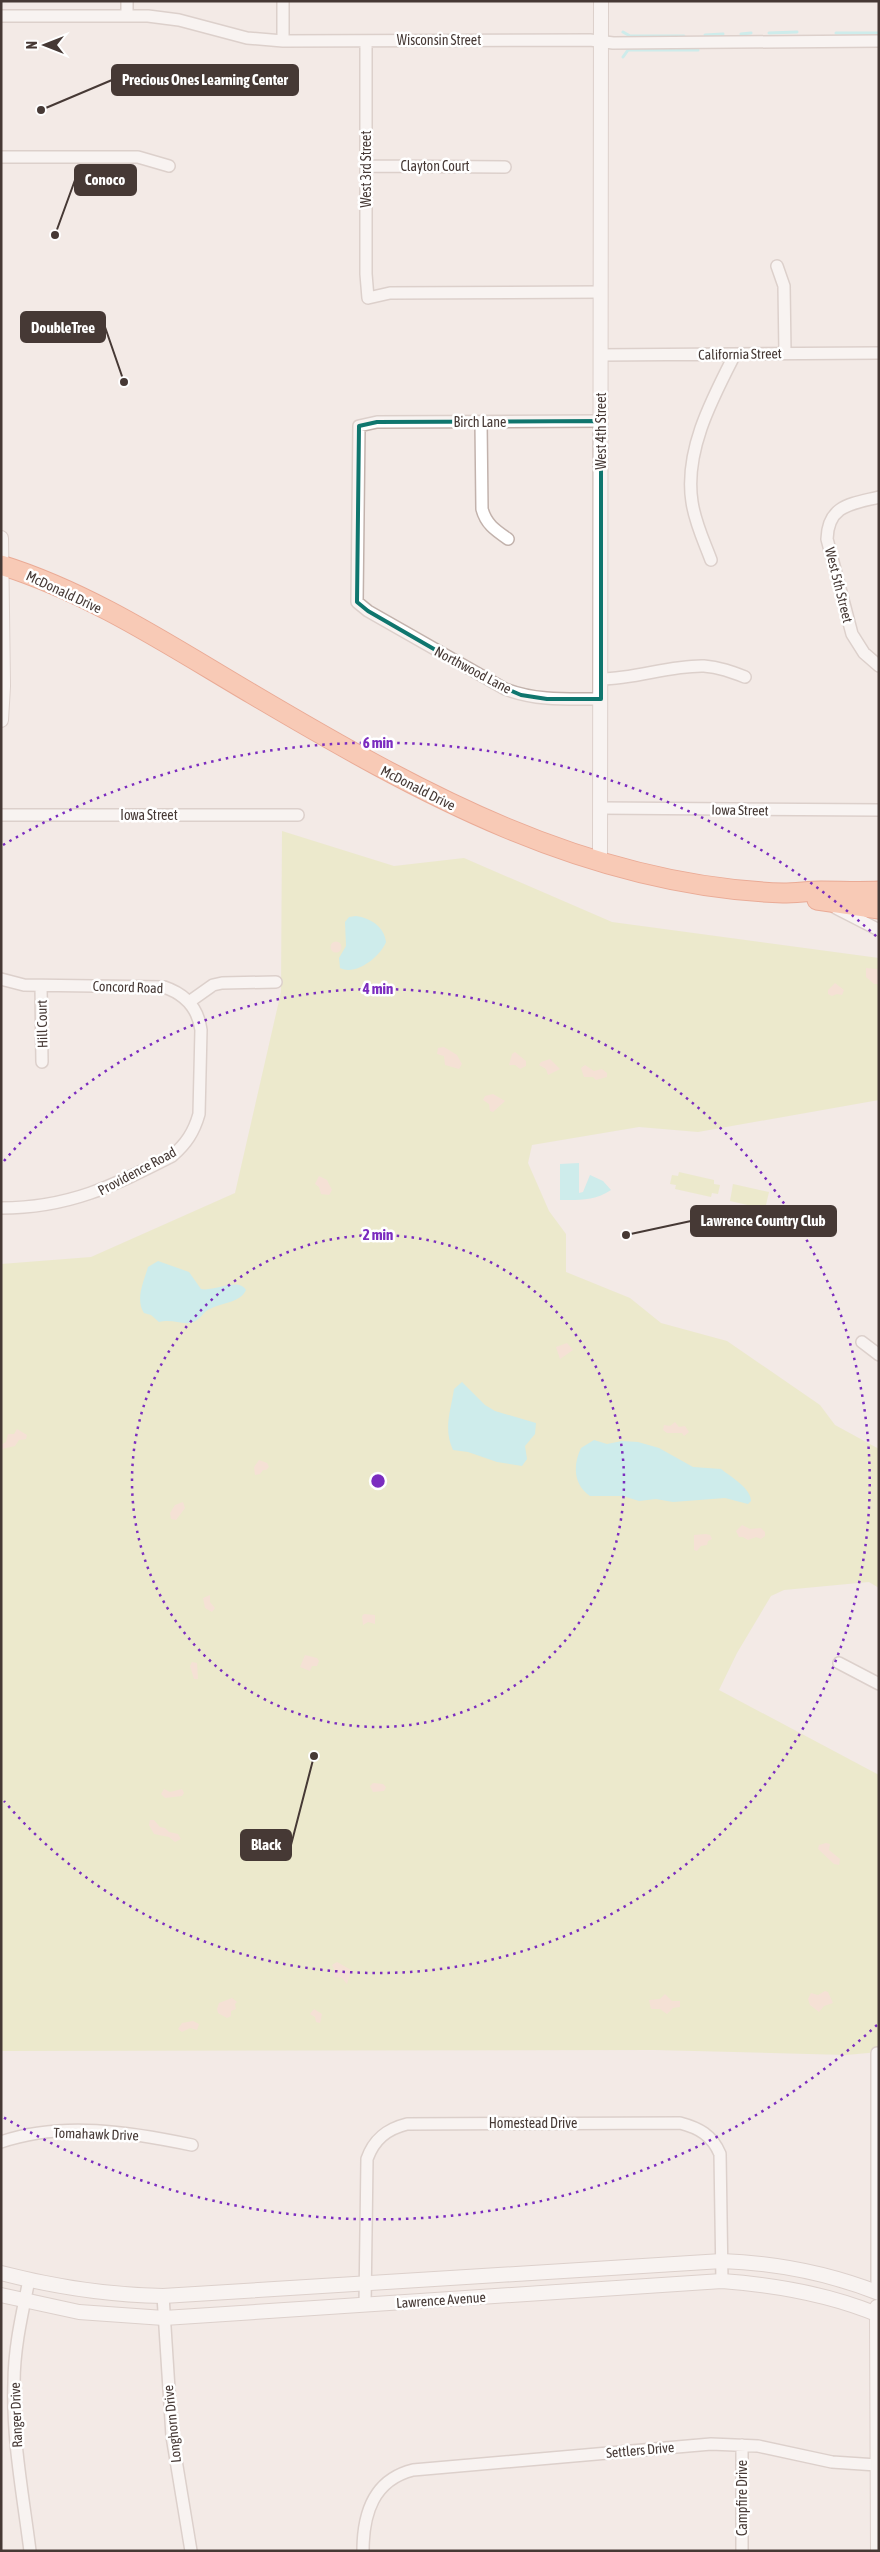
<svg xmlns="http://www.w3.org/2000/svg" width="880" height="2552" font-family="'Asap Condensed',sans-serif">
	<rect width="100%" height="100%" fill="#f3eae6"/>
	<path fill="#e4e8ae" d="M282 831 394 866 464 858 612 922 879 958V1100L698 1132 639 1127 532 1145 528 1163 549 1211 566 1234V1272L630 1298 661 1323 727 1341 820 1405 835 1425 879 1449V1588L869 1582 784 1590 771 1596 737 1653 719 1690 879 1775V2052L846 2055 655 2050 1 2051V1264L91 1257 235 1193 281 992Z
		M679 1172 714 1180V1184L720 1185 718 1194 712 1193 711 1197 675 1189 676 1185 670 1184 672 1175 678 1176Z
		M733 1184 769 1192 765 1209 730 1201Z"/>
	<path fill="#f8d8c1" d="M330.5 947a5.5 5.5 0 1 1 11 0a5.5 5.5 0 1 1-11 0Z
		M866 968 877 969 879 984H874L866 977Z
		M835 983 844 990 842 995 837 994 832 996 828 994V990Z
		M444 1047 457 1055 462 1064 459 1069 445 1065 444 1056 437 1054 438 1048Z
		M515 1052 526 1061V1066L520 1069 515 1065H509L512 1054Z
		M550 1059 560 1069 548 1075 546 1069 539 1065 541 1062Z
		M585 1065 594 1071 602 1069 607 1073V1077L596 1080 593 1077H584L581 1068Z
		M493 1094 505 1101 493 1112 490 1111 489 1104 483 1100 485 1096Z
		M319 1176 327 1180 332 1190 329 1195 321 1194 319 1187 315 1184Z
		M567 1343 573 1350 560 1359 556 1347Z
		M675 1422 679 1427 685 1426 689 1432 684 1436 682 1433H667L663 1430 664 1425 670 1426Z
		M17 1429 27 1435 26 1439 19 1440 15 1446 2 1449 1 1445 6 1442 8 1434H14Z
		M259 1460 267 1463 269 1467 266 1470H263L260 1474 255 1475 254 1467Z
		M183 1502 185 1508 176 1520 171 1519 170 1513 175 1505Z
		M742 1525 750 1529 761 1528 765 1532V1536L761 1539 756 1537 748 1540 743 1537H739L736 1531Z
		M706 1534 710 1535 712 1539 708 1541 707 1545 701 1546 697 1551 694 1550V1535Z
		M210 1595V1602L215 1608 212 1612 205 1608 203 1598Z
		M364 1614 375 1615V1624L368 1622 363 1625 362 1616Z
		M305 1655 317 1658 319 1661 317 1666H312L310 1671 300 1667Z
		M192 1662 197 1663 198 1679H194L190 1666Z
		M373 1783 383 1784 386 1787 384 1791 373 1792 370 1786Z
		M164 1789 170 1792 182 1789 184 1793 182 1796 165 1798 161 1794Z
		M150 1820H154L160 1827 165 1828 169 1832 178 1834 181 1839 175 1842 169 1837 154 1834 149 1825Z
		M826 1843 830 1844 829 1850 840 1859 839 1865 834 1864 818 1849 819 1845Z
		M337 1962 351 1970 347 1984 342 1978 334 1977 335 1971 332 1965Z
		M825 1991 828 1992 833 2003 824 2006 819 2012 810 2005 808 1999 811 1993 818 1995Z
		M665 1994 672 2001H680V2007L673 2008 667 2014 660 2009H651L649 2000 660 1999Z
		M232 1998 237 2002 235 2004 236 2009 231 2011V2016L227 2018 218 2013 217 2009 219 2003Z
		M314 2009 322 2014 320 2023 316 2022 315 2017 310 2014Z
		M193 2021 199 2024 197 2030 190 2028 182 2032 178 2029 182 2023Z"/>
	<path fill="#a2eff1" d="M356 916C370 918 384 926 386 942 380 957 356 976 340 968L339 958 346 946 345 922 349 917Z
		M579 1163V1193L583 1192 590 1175 603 1181 611 1190C595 1201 579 1200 560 1200V1164Z
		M158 1261 189 1272 201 1289C215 1292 238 1277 246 1290 241 1302 222 1303 212 1308 202 1311 201 1321 190 1323 179 1324 172 1319 159 1322L151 1315 144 1313C135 1299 144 1281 148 1267Z
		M462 1382 485 1405 495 1411 536 1423 535 1434 525 1446 527 1459 522 1466 497 1462 468 1452 453 1450C443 1429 451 1410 454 1389Z
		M594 1440 607 1444 622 1441 638 1442 659 1448 693 1467 721 1469C731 1477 751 1488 751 1501L748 1504 725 1498 673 1502 656 1499 639 1501 623 1496H590C573 1484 573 1465 581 1448Z"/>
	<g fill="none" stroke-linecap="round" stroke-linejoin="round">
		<path stroke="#a2eff1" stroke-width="3" d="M623 32 630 36H684
			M769 33 797 32
			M836 33H879
			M741 34 751 33
			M705 35 723 34
			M623 57 628 50H698"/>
		<g stroke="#c2b2ac" stroke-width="14">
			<path id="minor" d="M127 1V16
				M283 1V41
				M1 16H148L179 20 247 38 283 41 590 40 613 43 879 41
				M366 41V274L368 298 390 293 601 292
				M1 157H138L169 166
				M366 166 505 167
				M777 266 784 286 785 353
				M601 355 879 353
				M481 422 482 509C486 524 495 530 508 539
				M879 497C851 504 828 505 827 539L852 634 864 653 879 666
				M711 560C704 541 695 523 692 502 684 451 712 399 735 354
				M601 679C636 679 670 665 704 666 719 667 732 672 745 677
				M601 699C567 699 537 701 505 689L368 611 357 602 359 426 377 422 601 421
				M600 808 879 810
				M1 815H298
				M836 908 879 930
				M1 979 24 985 164 987C185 994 198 1008 201 1030L199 1114C194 1132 186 1144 172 1156 113 1186 69 1208 1 1208
				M41 986 42 1062
				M189 1002 213 985 222 983 276 982
				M862 1342 879 1355
				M839 1663 879 1684
				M877 2053V2292
				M1 2142C62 2121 130 2132 192 2145
				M29 2280C22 2314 14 2348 14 2383 12 2439 23 2495 30 2551
				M163 2296 172 2436 191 2551
				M365 2305 367 2159C374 2139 387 2129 407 2124L680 2123C699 2128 712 2135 720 2154L722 2281
				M742 2445V2551
				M363 2551C363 2514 373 2480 413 2470L711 2444 758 2446 832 2462 877 2465"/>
		</g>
		<g stroke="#c2b2ac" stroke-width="16">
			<path id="tertiary" d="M1 538 3 686 1 720
				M600 862 601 1
				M1 2273C55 2287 107 2295 163 2296L722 2261C776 2263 828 2273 879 2293
				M1 2295 79 2312 164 2318 722 2281C776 2285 829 2294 879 2315
				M877 2307 878 2551"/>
		</g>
		<g stroke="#df5f35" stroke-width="21">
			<path id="trunk" d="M1 565C91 593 172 647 252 694 418 792 585 886 783 893 796 893 809 891 821 891 840 891 860 892 879 891
				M817 900 879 909"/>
		</g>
		<use href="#minor" stroke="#fff" stroke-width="11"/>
		<use href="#tertiary" stroke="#fff" stroke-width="14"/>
		<use href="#trunk" stroke="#ffa47d" stroke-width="19"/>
	</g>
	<path d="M0 0H880V2552H0ZM601 421V699H547L521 695 491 682 368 611 357 602 359 426 377 422Z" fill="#f3eae6" fill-opacity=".55" fill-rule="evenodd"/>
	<path fill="none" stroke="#0f766e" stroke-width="4" stroke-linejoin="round" d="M601 421V699H547L521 695 491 682 368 611 357 602 359 426 377 422Z"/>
	<g fill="none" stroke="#7b2cbf" stroke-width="2.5" stroke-dasharray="2.5 5">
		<circle cx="378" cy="1481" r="246"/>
		<path d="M4 1161A492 492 0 1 1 4 1801"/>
		<path d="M877 2025A738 738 0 0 1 3 2117M3 845A738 738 0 0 1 877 937"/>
	</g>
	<g text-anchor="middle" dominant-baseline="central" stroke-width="5" stroke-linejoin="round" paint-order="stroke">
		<g font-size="14" fill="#463935" stroke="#fff">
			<text x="439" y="40">Wisconsin Street</text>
			<text x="435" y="166">Clayton Court</text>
			<text transform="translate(366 169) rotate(-90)">West 3rd Street</text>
			<text transform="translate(740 354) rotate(-1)">California Street</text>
			<text x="480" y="422">Birch Lane</text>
			<text transform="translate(601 431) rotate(-90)">West 4th Street</text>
			<text transform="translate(839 585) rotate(76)">West 5th Street</text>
			<text transform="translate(64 592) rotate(25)">McDonald Drive</text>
			<text transform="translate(473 670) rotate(28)">Northwood Lane</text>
			<text transform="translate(418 788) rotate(27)">McDonald Drive</text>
			<text transform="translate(740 810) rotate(1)">Iowa Street</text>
			<text x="149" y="815">Iowa Street</text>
			<text transform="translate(128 987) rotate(2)">Concord Road</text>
			<text transform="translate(42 1024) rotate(-91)">Hill Court</text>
			<text transform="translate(137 1171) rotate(-28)">Providence Road</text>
			<text x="533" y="2123">Homestead Drive</text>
			<text transform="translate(96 2134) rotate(2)">Tomahawk Drive</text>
			<text transform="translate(441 2300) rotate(-4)">Lawrence Avenue</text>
			<text transform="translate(16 2415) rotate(-92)">Ranger Drive</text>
			<text transform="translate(172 2424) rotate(-96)">Longhorn Drive</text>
			<text transform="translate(640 2450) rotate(-5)">Settlers Drive</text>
			<text transform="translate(742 2498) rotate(-90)">Campfire Drive</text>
		</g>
	</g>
	<circle cx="378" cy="1481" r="8" fill="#7b2cbf" stroke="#fff" stroke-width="2.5"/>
	<g font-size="15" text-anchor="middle" font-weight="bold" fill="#7b2cbf" stroke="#fff" stroke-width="5" stroke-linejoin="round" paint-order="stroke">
		<text x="378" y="748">6 min</text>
		<text x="378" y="994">4 min</text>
		<text x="378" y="1240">2 min</text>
	</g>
	<path fill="none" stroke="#463935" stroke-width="2" d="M41 110L112 80M55 235L75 180M124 382L105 327M626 1235L691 1221M314 1756L291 1845"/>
	<g fill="#463935" stroke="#fff" stroke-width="2">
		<circle cx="41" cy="110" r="5"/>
		<circle cx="55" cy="235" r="5"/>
		<circle cx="124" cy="382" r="5"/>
		<circle cx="626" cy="1235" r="5"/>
		<circle cx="314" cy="1756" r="5"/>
	</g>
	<g fill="#463935" stroke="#463935" stroke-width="2">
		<rect x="112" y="65" width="186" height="30" rx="5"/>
		<rect x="75" y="165" width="61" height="30" rx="5"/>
		<rect x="21" y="312" width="84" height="30" rx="5"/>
		<rect x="691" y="1206" width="145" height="30" rx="5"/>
		<rect x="241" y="1830" width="50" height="30" rx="5"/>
	</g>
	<g font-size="15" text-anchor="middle" font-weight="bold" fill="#fff">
		<text x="205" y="85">Precious Ones Learning Center</text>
		<text x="105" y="185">Conoco</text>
		<text x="63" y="333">DoubleTree</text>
		<text x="763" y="1226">Lawrence Country Club</text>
		<text x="266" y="1850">Black</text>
	</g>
	<rect width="880" height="2552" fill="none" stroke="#463935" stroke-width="5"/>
	<g transform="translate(45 45) rotate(270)" stroke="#ffffff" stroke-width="4" paint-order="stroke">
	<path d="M0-4L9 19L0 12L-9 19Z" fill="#463935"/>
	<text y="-8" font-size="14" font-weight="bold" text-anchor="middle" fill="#463935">N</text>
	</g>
</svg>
